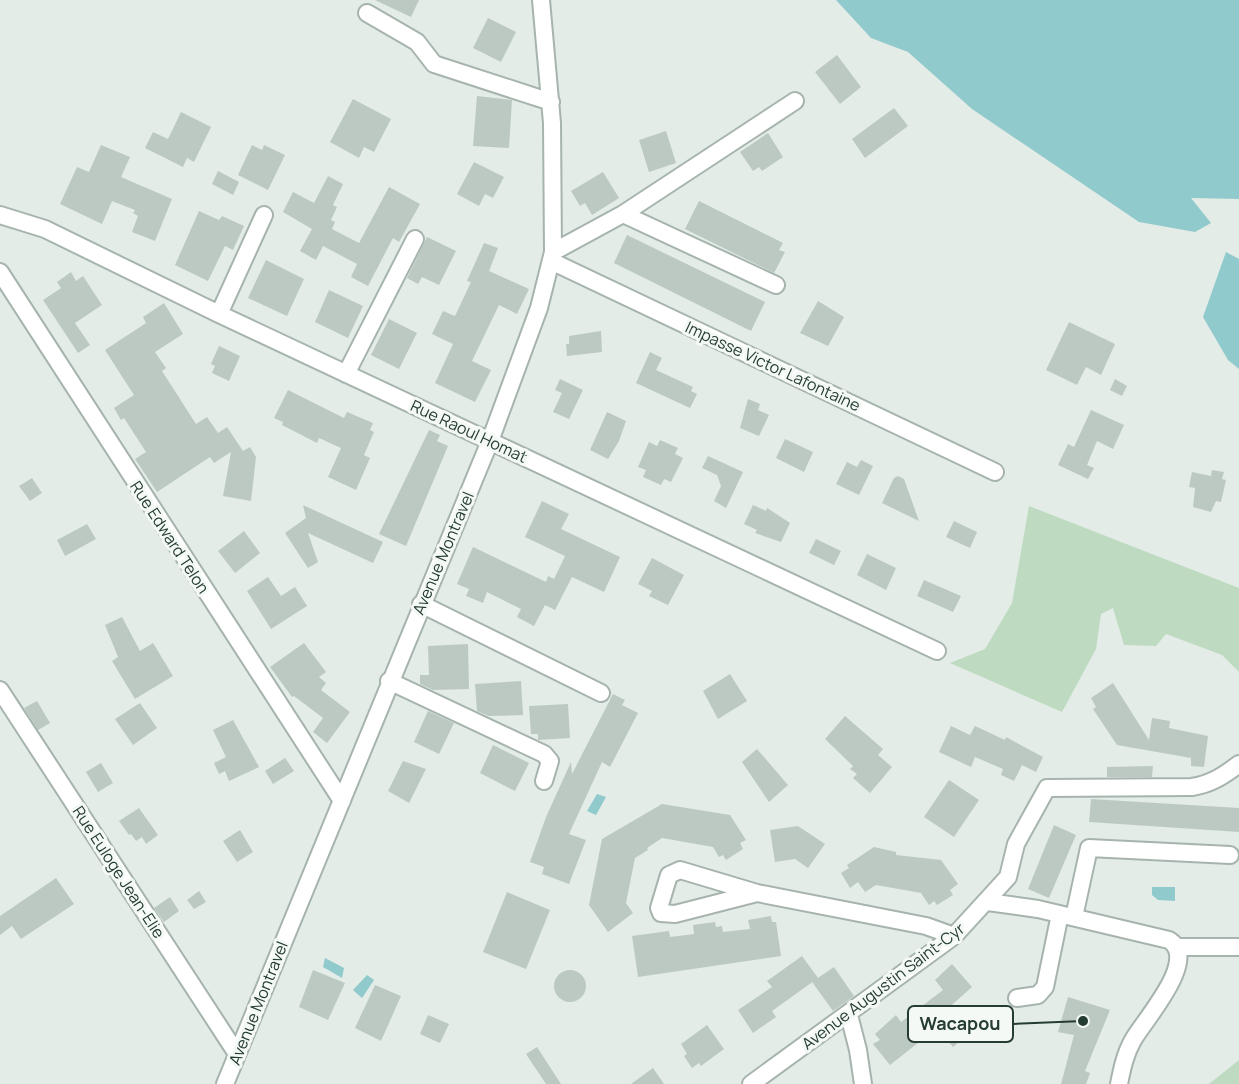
<svg xmlns="http://www.w3.org/2000/svg" width="1239" height="1084" font-family="Manrope,sans-serif">
	<rect width="100%" height="100%" fill="#e3ece7"/>
	<path fill="#bedbc2" d="M1029 506 1239 588V672L1222 655 1166 634 1156 646 1124 645 1113 608 1101 614 1096 649 1062 712 950 663 985 649 1012 603Z
		M1239 1060V1084H1209Z"/>
	<path fill="#91cacc" d="M836 0H1239V199L1191 198 1211 223 1195 232 1139 222 972 109 908 52 871 38Z
		M1226 252 1239 259V369L1228 360 1203 317Z
		M597 794 606 797 596 815 587 811Z
		M1152 887H1175V901L1158 900 1152 895Z
		M325 958 344 968 342 978 323 967Z
		M367 975 374 980 362 998 353 990Z"/>
	<path fill="#bcc9c3" d="M375 0H419L411 17Z
		M488 18 516 32 501 62 473 48Z
		M837 55 861 87 840 104 815 72Z
		M477 96 512 100 509 148 473 146Z
		M353 99 391 119 374 152 364 147 359 158 330 142Z
		M894 108 908 126 865 158 852 139Z
		M181 112 211 127 194 162 187 158 183 167 145 148 153 132 168 139Z
		M666 131 676 163 649 172 639 140Z
		M768 133 783 157 762 171 759 167 753 171 740 152Z
		M101 145 130 157 121 177 172 199 155 241 132 232 138 216 133 213 135 210 112 201 102 224 60 204 77 167 89 172Z
		M252 145 262 150 264 145 285 155 268 190 238 175Z
		M474 162 504 177 493 198 485 194 479 206 457 194Z
		M218 171 239 182 233 195 212 184Z
		M603 172 619 198 592 215 585 203 580 206 571 191Z
		M328 176 343 184 333 205 337 207 331 220 335 222 332 229 359 243 389 187 420 204 399 242 393 238 368 286 351 277 357 264 323 246 316 260 300 251 312 229 283 212 293 192 314 203Z
		M699 201 783 243 779 250 785 252 774 273 685 229Z
		M199 211 219 220 222 216 244 226 233 250 225 246 208 281 175 265Z
		M627 235 765 302 751 331 614 263Z
		M427 237 456 251 439 285 422 277 418 284 407 278Z
		M484 243 498 248 489 271 529 289 517 314 499 305 472 361 491 370 475 402 435 383 453 344 432 334 443 311 455 316 471 282 467 281Z
		M266 260 304 279 287 316 248 298Z
		M71 272 76 281 83 276 102 305 75 323 90 345 78 353 43 300 61 288 57 282Z
		M329 290 363 306 348 338 315 322Z
		M818 301 844 317 828 346 800 333Z
		M164 303 183 334 155 352 166 368 162 371 196 424 207 417 218 433 227 427 243 451 250 447 256 457 251 501 223 496 231 452 214 463 210 457 157 492 135 459 146 452 124 418 121 420 114 408 134 395 105 350 146 323 143 317Z
		M389 319 417 333 399 369 371 355Z
		M1069 322 1115 344 1101 375 1086 367 1077 385 1046 370Z
		M601 331 602 352 567 356 566 344H569V336Z
		M219 346 240 356 229 381 212 373 215 366 211 364Z
		M650 352 662 358 656 370 693 387 691 391 697 394 690 408 636 383Z
		M560 379 583 390 569 419 553 412 562 393 555 390Z
		M1115 379 1127 386 1122 396 1110 390Z
		M288 390 344 418 347 412 373 423 370 430 374 432 364 455 370 458 356 490 328 477 341 448 319 438 317 443 282 425 283 422 274 418Z
		M748 399 760 404 758 410 769 415 759 436 740 428Z
		M1091 410 1124 425 1113 449 1097 441 1087 465 1094 468 1088 479 1058 465 1068 444 1074 447Z
		M607 412 626 421 619 441 608 459 590 450Z
		M429 430 440 435 437 441 448 446 406 546 379 534Z
		M785 439 813 452 804 472 776 458Z
		M660 440 678 448 675 454 683 458 671 482 664 479 661 485 643 477 646 470 638 467 649 442 657 446Z
		M708 456 743 472 726 508 714 501 721 486 717 475 702 468Z
		M861 460 873 466 859 495 836 484 847 462 857 467Z
		M1212 470 1224 472 1222 479 1226 480 1221 502 1216 501 1211 512 1193 507 1195 488 1189 487 1192 472 1211 476Z
		M898 476 904 479 919 521 882 503 894 478Z
		M32 478 42 493 30 501 19 486Z
		M542 501 569 514 561 529 620 557 604 592 572 577 555 610 545 605 534 626 517 617 521 609 487 592 483 603 466 596 469 589 457 584 473 547 546 582 548 576 554 579 565 556 525 537Z
		M303 505 383 542 373 563 308 533 318 562 308 568 285 533 306 518Z
		M753 505 766 511 767 508 790 523 781 542 755 533 757 530 744 524Z
		M954 521 977 532 970 548 946 537Z
		M87 524 96 539 65 556 57 540Z
		M244 531 260 553 235 573 218 551Z
		M816 539 841 551 834 565 809 553Z
		M867 554 896 568 886 590 857 575Z
		M652 558 684 575 668 605 649 596 652 591 638 584Z
		M268 577 281 596 295 587 307 606 271 629 247 591Z
		M924 580 961 596 953 612 917 596Z
		M122 617 140 651 153 643 173 676 135 699 112 661 118 657 105 625Z
		M304 643 326 672 319 677 326 683 321 690 350 712 327 743 313 732 323 718 294 696 292 697 270 667Z
		M468 644 469 689 433 690 420 684V675H429L428 646Z
		M730 674 747 701 718 719 703 691Z
		M521 681 523 715 489 716 477 711 475 684Z
		M1113 683 1149 740 1152 718 1170 721 1169 728 1208 736 1204 767 1191 766V758L1117 745 1093 709 1096 707 1091 698Z
		M613 694 625 700 622 705 638 713 610 767 602 762 569 834 586 840 569 884 542 874 544 867 530 862 546 817 571 762 572 774Z
		M37 701 50 723 38 730 24 708Z
		M140 703 157 728 133 745 115 719Z
		M568 704 570 738 538 740V734H531L529 706Z
		M428 711 454 723 439 754 414 742Z
		M845 716 883 749 878 755 892 767 870 793 853 778 857 774 850 769 853 766 825 739Z
		M233 720 259 767 229 781 225 771 219 774 214 763 226 757 213 730Z
		M951 726 970 735 975 726 1005 740 1006 737 1043 757 1036 772 1022 765 1014 781 1001 775 1003 769 975 757 971 767 939 752Z
		M493 745 529 763 515 791 480 773Z
		M757 749 788 785 769 802 742 762Z
		M285 758 294 771 273 784 265 771Z
		M403 761 426 769 409 803 388 791Z
		M101 763 113 783 98 792 86 772Z
		M1153 766 1152 777H1107V767Z
		M949 780 979 800 954 837 924 817Z
		M1091 799 1239 808V832L1089 822Z
		M662 804 730 815 746 840 740 843 743 849 726 860 723 855 719 857 713 847 662 838 647 848 648 850 635 858 626 903 633 913 608 932 589 905 602 839Z
		M139 808 158 835 146 844 142 837 136 841 131 834 129 835 119 821Z
		M1054 825 1076 835 1049 898 1028 889Z
		M798 826 825 844 808 868 795 859 775 862 770 830Z
		M240 830 253 852 237 862 223 841Z
		M874 847 896 852V855L941 860 958 884 950 890 953 895 937 905 934 901 929 905 921 893 876 885 865 892 858 882 850 888 841 873 849 868 847 865Z
		M56 878 74 904 21 939 12 926 0 935V916Z
		M199 891 206 902 194 909 187 900Z
		M507 892 550 910 526 969 483 952Z
		M170 897 179 911 164 922 154 908Z
		M771 916 772 922H776L781 956 638 977 632 936 669 931 670 937 694 934 693 925 715 922 716 927 722 926 723 932 750 929 748 920Z
		M802 956 818 978 772 1011 776 1017 753 1033 738 1010 772 987 767 981Z
		M952 964 972 987 945 1011 965 1037 953 1047 937 1028 890 1065 873 1044 880 1040 875 1034 896 1015 901 1022 943 990 935 980Z
		M834 967 854 996 833 1011 812 982Z
		M554 986a16 16 0 1 1 32 0a16 16 0 1 1-32 0Z
		M313 970 345 983 328 1020 299 1007Z
		M375 985 401 996 381 1041 355 1028Z
		M1068 997 1110 1010 1085 1071 1090 1073 1086 1084H1061L1074 1035 1058 1032Z
		M428 1015 449 1024 440 1043 420 1034Z
		M707 1025 724 1049 701 1066 699 1063 692 1068 684 1056 687 1054 681 1044Z
		M537 1047 561 1084H546L526 1054Z
		M653 1068 664 1084H631Z"/>
	<g fill="none" stroke-linecap="round" stroke-linejoin="round">
		<g stroke="#a6b4ad" stroke-width="20">
			<path id="minor" d="M367 13 417 42 434 64 551 102
				M623 214 795 101
				M0 215 45 229 219 314 937 651
				M553 252 623 214 776 285
				M551 261 995 472
				M0 272 342 801
				M219 314 264 215
				M346 374 415 239
				M421 604 601 693
				M389 681 544 754 550 761 544 781
				M0 690 237 1054
				M757 893 675 914 661 913 659 908 669 875 680 870 757 893 926 926 954 936
				M988 902 1038 909 1169 940C1200 959 1145 1019 1133 1040 1125 1054 1122 1069 1119 1084
				M1074 917 1089 848 1230 855
				M1177 947H1239
				M1017 998 1038 995 1045 987 1060 914
				M849 1015 858 1050 863 1084
				M225 1084 490 441 539 308 553 252 552 123 541 0
				M751 1084 954 936 1008 877 1016 844 1047 788 1192 787C1211 784 1223 776 1239 764"/>
		</g>
		<use href="#minor" stroke="#fff" stroke-width="16"/>
	</g>
	<g text-anchor="middle" dominant-baseline="central" stroke-width="6" stroke-linejoin="round" paint-order="stroke">
		<g font-size="16" fill="#253c32" stroke="#f4f9f6">
			<text transform="translate(773 366) rotate(25)">Impasse Victor Lafontaine</text>
			<text transform="translate(469 431) rotate(25)">Rue Raoul Homat</text>
			<text transform="translate(170 537) rotate(57)">Rue Edward Telon</text>
			<text transform="translate(443 553) rotate(-67)">Avenue Montravel</text>
			<text transform="translate(119 872) rotate(57)">Rue Euloge Jean-Elie</text>
			<text transform="translate(883 986) rotate(-37)">Avenue Augustin Saint-Cyr</text>
			<text transform="translate(258 1003) rotate(-68)">Avenue Montravel</text>
		</g>
	</g>
	<path fill="none" stroke="#253c32" stroke-width="2" d="M1083 1021L1013 1024"/>
	<circle fill="#253c32" stroke="#f4f9f6" stroke-width="2" cx="1083" cy="1021" r="6"/>
	<rect fill="#f4f9f6" stroke="#253c32" stroke-width="2" x="908" y="1006" width="105" height="36" rx="6"/>
	<g font-size="18" text-anchor="middle" font-weight="bold" fill="#253c32">
		<text x="960" y="1030">Wacapou</text>
	</g>
</svg>
